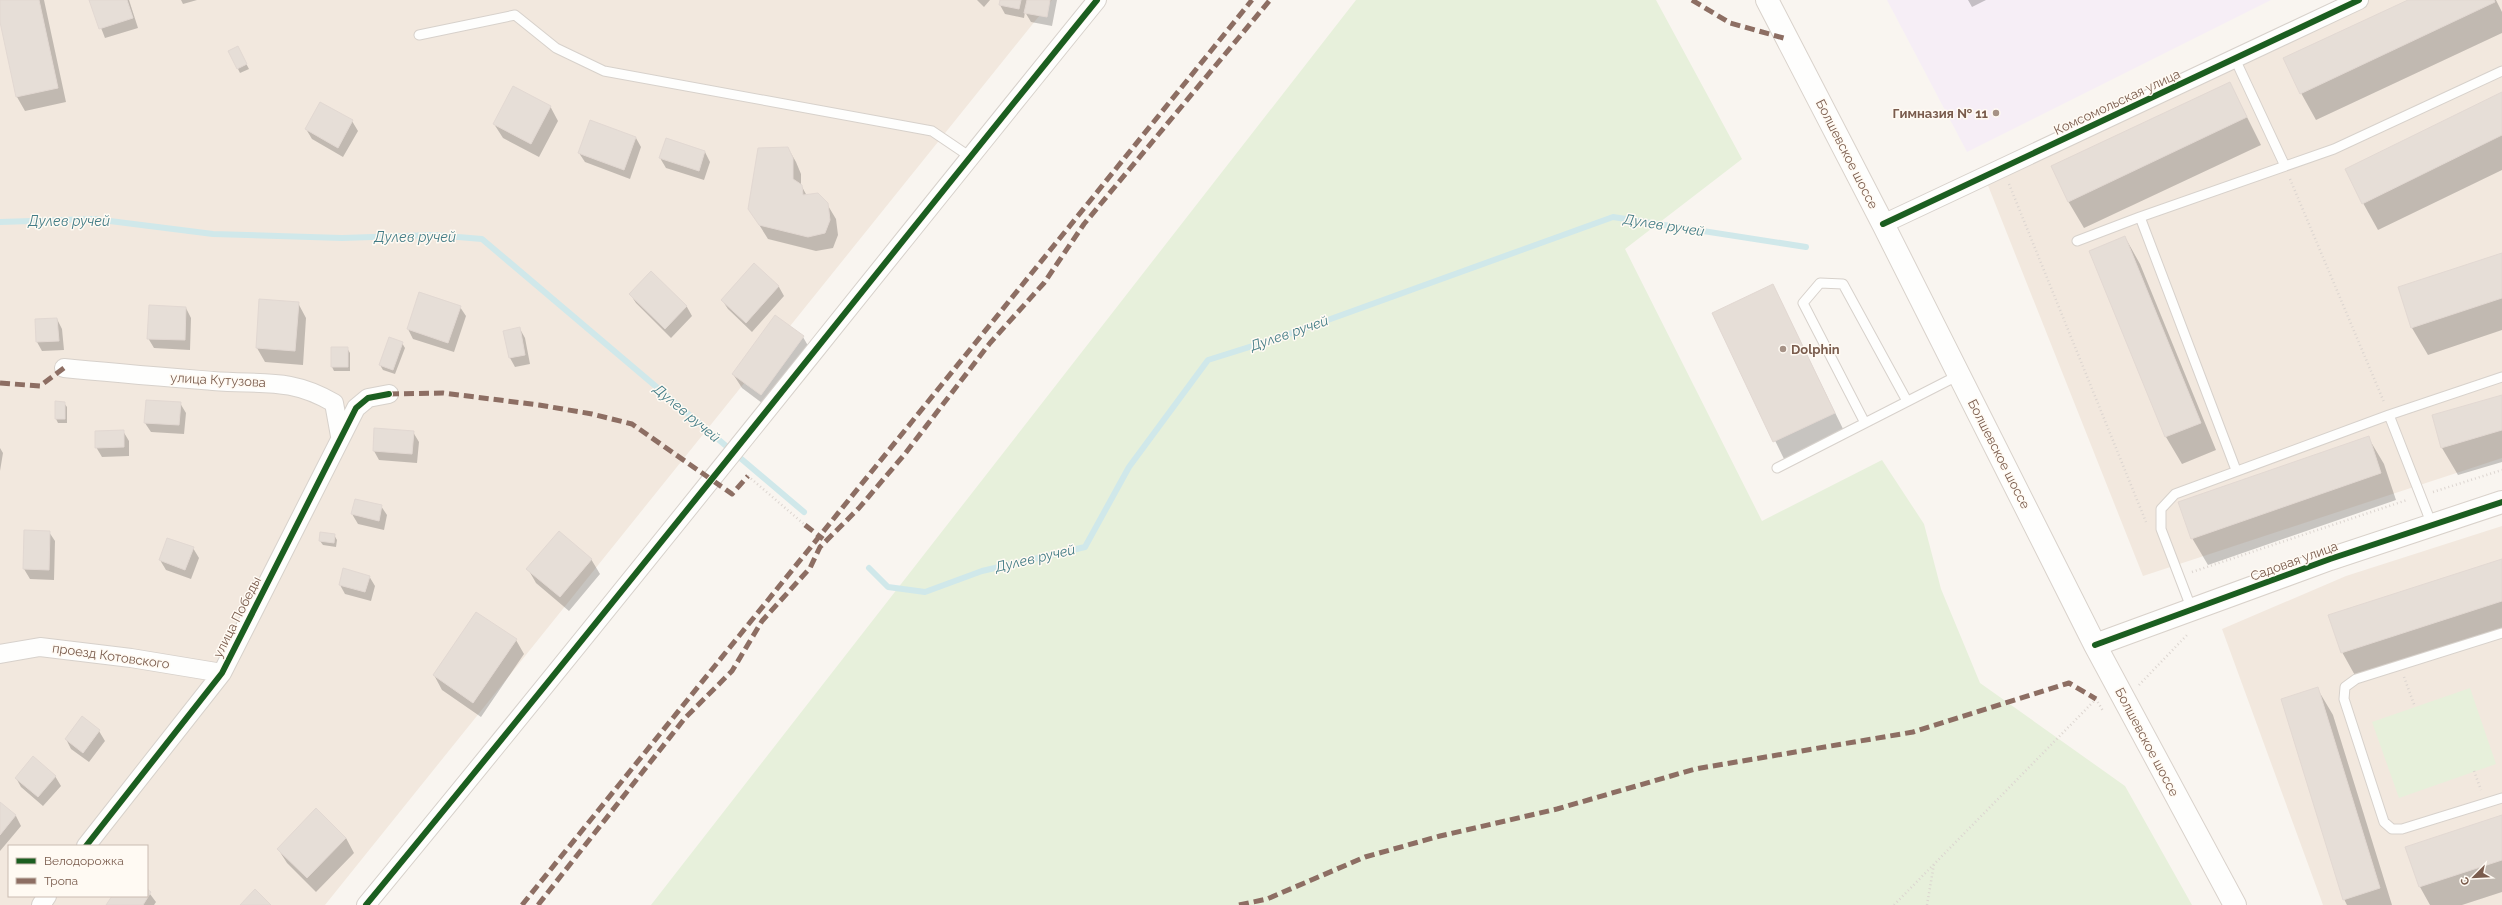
<svg xmlns="http://www.w3.org/2000/svg" width="2502" height="905" font-family="Raleway,sans-serif">
	<rect width="100%" height="100%" fill="#f9f5f0"/>
	<path fill="#f2e8de" fill-rule="evenodd" d="M0 0H1052L325 905H0ZM9 846H147V896H9Z
		M2357 0H2502V458L2143 576 1987 183Z
		M2502 526V905H2323L2222 629 2346 576Z"/>
	<path fill="#f6eef6" d="M1887 0H2271L1967 152Z"/>
	<path fill="#e7f0db" d="M1356 0H1656L1742 159 1625 249 1762 521 1882 460 1924 524 1941 589 1980 683 2125 786 2192 905H651Z
		M2470 688 2496 764 2399 798 2372 722Z"/>
	<path fill="#0003" d="M0 0H44L66 102 25 111 17 97 0 18Z
		M90 0H129L138 28 105 38Z
		M181 0H197L183 4Z
		M977 0H990L984 7Z
		M1001 0H1057L1052 26 1031 22 1025 12 1024 18 1005 14 1000 5Z
		M1968 0H1986L1972 7Z
		M2410 0H2496L2502 12V33L2316 120 2301 93Z
		M229 51 240 52 249 69 240 73Z
		M2230 83 2261 145 2084 228 2068 201Z
		M2502 93V170L2378 230 2363 203Z
		M550 106 558 121 539 157 503 138 494 124Z
		M352 121 358 131 343 157 312 139 306 129Z
		M636 138 641 147 630 179 585 162 579 153Z
		M666 139 705 152 710 162 704 180 666 168 660 158Z
		M788 148 796 162 801 174V185L807 196 827 204 836 219 838 235 833 248 816 251 768 239 758 223Z
		M2125 237 2140 264 2216 450 2182 464 2166 437 2090 251Z
		M2502 254V330L2428 355 2412 328 2400 288Z
		M754 264 779 287 784 296 752 332 728 309 722 300Z
		M651 272 687 307 692 316 671 338 636 303 630 294Z
		M1773 285 1845 433 1785 461 1713 314Z
		M298 303 306 318 303 365 265 362 257 348Z
		M460 307 466 316 454 352 413 339 408 329Z
		M186 308 191 318 190 350 154 348 148 338Z
		M57 319 62 329 64 350 42 351 37 342Z
		M520 329 525 338 530 364 515 367 510 358Z
		M803 337 811 351 770 409 742 388 733 374Z
		M402 343 405 348 395 374 383 370 380 365Z
		M347 348 350 353V371H334L332 367Z
		M2502 396V462L2458 475 2442 448Z
		M64 403 67 407V423H58L56 419Z
		M180 403 186 413 184 434 151 432 145 423Z
		M123 431 129 441V456L102 457 96 447Z
		M413 432 419 442 417 463 379 460 374 451Z
		M2368 437 2384 464 2396 500 2208 565 2192 538Z
		M0 448 3 453 0 471Z
		M381 506 387 515 384 530 358 524 352 514Z
		M25 531 49 532 55 541 54 580 30 579 24 569Z
		M334 535 337 540 336 547 323 545 320 541Z
		M193 548 199 558 191 579 166 570 160 560Z
		M591 559 600 574 569 611 536 583 528 569Z
		M2502 560V632L2357 679 2342 652Z
		M369 576 375 586 371 601 345 594 340 585Z
		M516 640 524 654 481 717 442 690 434 675Z
		M2317 688 2333 715 2392 905H2347L2344 899Z
		M82 718 99 731 105 741 89 762 71 749 66 739Z
		M55 776 61 786 43 806 21 787 16 778Z
		M0 803 16 816 21 826 0 851Z
		M2502 816V892L2462 905H2430L2420 887 2407 847Z
		M346 838 354 853 316 892 287 863 278 849Z
		M147 890 156 902 154 905H107L113 896H147Z"/>
	<g fill="none" stroke-linecap="round" stroke-linejoin="round">
		<path stroke="#d0e8ea" stroke-width="6" d="M0 222 94 219 213 234 342 238 434 235 482 239 804 512
			M869 568 888 587 925 592 982 571 1085 547 1129 467 1208 360 1278 338 1613 217 1806 247"/>
	</g>
	<path fill="#e6ded7" stroke="#e2d8d2" d="M0 0H39L58 88 16 97 0 22Z
		M89 0H127L133 18 99 29Z
		M1000 0H1021L1019 9 999 5Z
		M1027 0H1050L1047 17 1024 13Z
		M2408 0H2494L2495 2 2300 94 2283 58Z
		M238 46 247 64 237 69 228 51Z
		M2230 82 2247 117 2068 202 2051 166Z
		M513 86 551 106 531 144 493 124Z
		M2502 92V135L2362 204 2345 169Z
		M320 102 353 120 338 148 305 129Z
		M590 120 636 137 624 170 578 153Z
		M666 138 705 151 699 171 659 158Z
		M788 147 793 158V179L802 185 803 195 818 193 828 203 830 220 825 233 808 237 759 225 748 209 758 148Z
		M2125 236 2201 423 2165 437 2089 251Z
		M2502 253V298L2411 328 2398 287Z
		M754 263 779 286 746 323 721 300Z
		M651 271 687 306 665 329 629 294Z
		M1773 284 1835 413 1773 442 1712 313Z
		M419 292 461 306 448 343 407 329Z
		M259 299 299 302 295 351 256 348Z
		M149 305 186 307 185 340 147 339Z
		M775 315 804 336 761 395 732 374Z
		M57 318 59 341 36 342 35 319Z
		M520 327 525 355 509 358 503 331Z
		M389 337 403 342 393 370 379 365Z
		M331 347H348V367H331Z
		M2502 395V430L2441 448 2432 415Z
		M146 400 181 402 179 425 144 423Z
		M55 401 65 402V419H55Z
		M374 428 414 431 412 454 373 451Z
		M124 430V447L95 448V431Z
		M2369 436 2381 473 2191 539 2178 502Z
		M355 499 382 505 379 521 351 514Z
		M24 530 50 531 49 570 23 569Z
		M559 531 592 559 560 597 526 569Z
		M320 532 335 534 334 543 319 541Z
		M167 538 194 547 185 570 159 560Z
		M2502 559V601L2341 653 2328 615Z
		M343 568 370 576 365 592 339 585Z
		M476 612 517 639 473 703 433 675Z
		M2318 687 2380 888 2343 900 2281 699Z
		M82 716 100 730 83 753 65 739Z
		M33 756 56 776 38 797 15 778Z
		M0 802 16 815 0 835Z
		M316 808 346 838 307 878 277 849Z
		M2502 815V860L2419 887 2405 847Z
		M147 889 151 892 143 905H106L112 896H147Z
		M255 889 271 905H240Z"/>
	<g fill="none" stroke-linecap="round" stroke-linejoin="round">
		<g stroke="#d7d1cb" stroke-width="11">
			<path id="lane" d="M419 35 515 15 556 48 604 71 932 131 969 156
				M2235 59 2285 166
				M2140 217 2334 149 2502 71
				M2077 241 2140 217 2236 470
				M1907 401 1843 284 1820 283 1803 303 1865 423 1959 375
				M2389 415 2502 377
				M1777 468 1865 423
				M2192 610 2161 529V509L2175 494 2389 415 2432 525
				M2502 633 2356 679 2345 687 2344 699 2384 822 2392 829H2402L2502 798"/>
		</g>
		<g stroke="#d7d1cb" stroke-width="20">
			<path id="street" d="M1883 224 2359 0
				M64 368C114 373 164 377 213 381 262 385 290 377 334 403L340 436
				M0 654 40 647 131 658 222 673
				M86 846 222 673 356 408 368 398 389 394
				M41 905 47 896
				M366 905C613 606 853 301 1097 0"/>
		</g>
		<g stroke="#d9d2cb" stroke-width="24">
			<path id="secondary" d="M1767 0 1883 224 2095 645 2235 905
				M2095 645 2330 559 2502 502"/>
		</g>
		<path stroke="#dcd5d0" stroke-width="2.5" stroke-dasharray="1 3" stroke-linecap="butt" d="M2290 179 2384 402
			M2009 184 2146 522
			M748 476 805 525
			M2433 492 2502 470
			M2192 572 2407 500
			M2404 677 2415 707
			M2139 685 2188 634
			M2474 771 2481 790
			M1894 905 2096 699 2103 711
			M1927 905 1934 864"/>
		<use href="#lane" stroke="#fefefd" stroke-width="9"/>
		<use href="#street" stroke="#fefefd" stroke-width="18"/>
		<use href="#secondary" stroke="#fefefd" stroke-width="22"/>
		<path stroke="#8d6e63" stroke-width="5" stroke-dasharray="10 5" stroke-linecap="butt" d="M1692 0 1730 23 1787 39
			M0 383 40 386 64 368
			M389 394 443 393 539 405 592 414 632 424 732 494 748 476
			M805 525 823 539
			M522 905 1252 0
			M538 905 685 718 732 671 762 621 810 568 820 547 859 508 904 455 990 343 1044 283 1084 224 1270 0
			M1239 905 1267 899 1365 857 1440 836 1557 809 1695 769 1913 732 2069 683 2096 699"/>
		<g stroke="#fffaf3" stroke-width="8">
			<path id="cycleway" d="M1883 224 2359 0
				M2095 645 2330 559 2502 502
				M86 846 222 673 356 408 368 398 389 394
				M366 905C613 606 853 301 1097 0"/>
		</g>
		<use href="#cycleway" stroke="#1b5e20" stroke-width="6"/>
	</g>
	<g fill="#a69286" stroke="#fffaf3" stroke-width="1.5">
		<circle cx="1996" cy="113" r="4"/>
		<circle cx="1783" cy="349" r="4"/>
	</g>
	<g text-anchor="middle" dominant-baseline="central" stroke-width="3" stroke-linejoin="round" paint-order="stroke">
		<g font-size="13" fill="#7a5c4d" stroke="#fffaf3">
			<text transform="translate(2117 102) rotate(-25)">Комсомольская улица</text>
			<text transform="translate(1847 154) rotate(63)">Болшевское шоссе</text>
			<text transform="translate(218 380) rotate(3)">улица Кутузова</text>
			<text transform="translate(1999 454) rotate(63)">Болшевское шоссе</text>
			<text transform="translate(2294 561) rotate(-20)">Садовая улица</text>
			<text transform="translate(237 617) rotate(-63)">улица Победы</text>
			<text transform="translate(111 656) rotate(8)">проезд Котовского</text>
			<text transform="translate(2147 742) rotate(62)">Болшевское шоссе</text>
		</g>
		<g font-size="13" font-weight="bold" fill="#7a5c4d" stroke="#fffaf3" text-anchor="end">
			<text x="1988" y="113">Гимназия № 11</text>
			<text x="1791" y="349" text-anchor="start">Dolphin</text>
		</g>
		<g font-size="14" font-style="italic" fill="#437c86" stroke="#fffaf3">
			<text x="69" y="221">Дулев ручей</text>
			<text transform="translate(1664 225) rotate(9)">Дулев ручей</text>
			<text x="415" y="237">Дулев ручей</text>
			<text transform="translate(1289 333) rotate(-19)">Дулев ручей</text>
			<text transform="translate(687 413) rotate(40)">Дулев ручей</text>
			<text transform="translate(1035 558) rotate(-13)">Дулев ручей</text>
		</g>
	</g>
	<rect x="8" y="845" width="140" height="52" fill="#fffaf3" stroke="#cabbb1"/>
	<rect x="16" y="858" width="20" height="6" fill="#1b5e20" stroke="#cabbb1"/>
	<text x="44" y="865" font-size="12" fill="#7a5c4d">Велодорожка</text>
	<rect x="16" y="878" width="20" height="6" fill="#8d6e63" stroke="#cabbb1"/>
	<text x="44" y="885" font-size="12" fill="#7a5c4d">Тропа</text>
	<g transform="translate(2474 877) rotate(246)" stroke="#fffaf3" stroke-width="3" paint-order="stroke">
	<path d="M0-3L7 15L0 10L-7 15Z" fill="#7a5c4d"/>
	<text y="-6" font-size="11" font-weight="bold" text-anchor="middle" fill="#7a5c4d">С</text>
	</g>
</svg>
